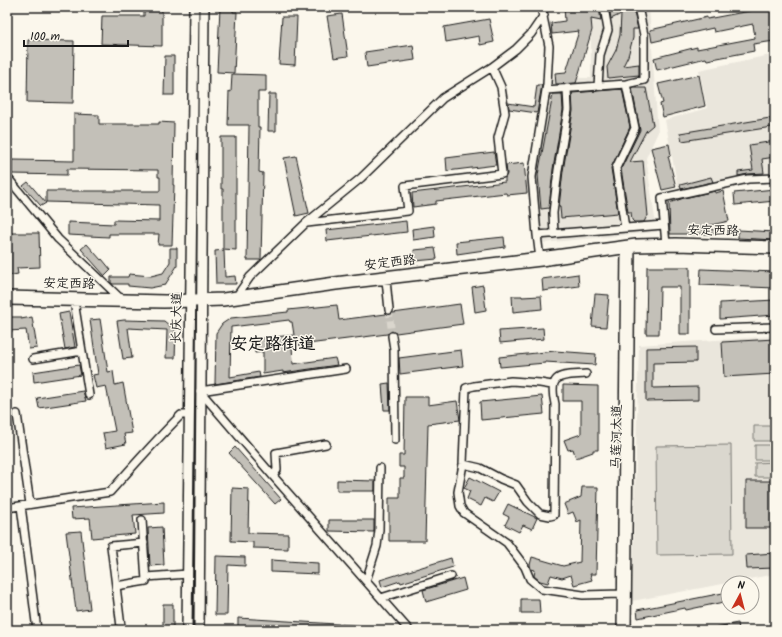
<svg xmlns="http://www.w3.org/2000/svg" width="782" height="637" font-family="Kalam,'LXGW WenKai TC',sans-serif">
	<rect width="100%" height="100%" fill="#fbf7ec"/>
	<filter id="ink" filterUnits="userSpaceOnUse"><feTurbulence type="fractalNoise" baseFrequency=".025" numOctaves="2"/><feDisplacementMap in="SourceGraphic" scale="8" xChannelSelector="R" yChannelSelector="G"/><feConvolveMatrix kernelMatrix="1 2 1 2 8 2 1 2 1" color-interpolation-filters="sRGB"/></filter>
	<g filter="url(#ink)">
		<path fill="#eae6dc" d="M591 7H649L658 132 646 158 657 232 542 243 536 186 539 139 550 78H591Z
			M775 54V175L679 193 665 120 707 108 699 70Z
			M775 336V574L632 601 639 345Z"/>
		<path fill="#dad7ce" stroke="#7b7a75" d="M754 426H775V441H754Z
			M731 445 732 554 657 555 656 446Z
			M755 445H775V460H755Z
			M775 462V477H755V463Z"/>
		<path fill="#c3c0b8" stroke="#1c1c1c" d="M144 7H162V46L101 44 102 16H144Z
			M220 7H233V12H237L234 73 217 72Z
			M564 7H599L601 21 591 19 592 30 576 83 556 84 555 73 566 72 579 31 552 34 551 23 565 21Z
			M609 7H633L631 8 634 13 638 29H633V38L628 56 623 66 639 64V75L608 78 607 67 616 50 620 35 621 14 611 19Z
			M771 7H775V41L753 44 754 51 707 60 706 58 657 70 654 58 697 47V49L755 38 753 24 714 32 713 28 652 42 650 30 707 17V19Z
			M342 14 348 56 334 58 327 16Z
			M282 17H297L295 65 279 64Z
			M489 19 494 42 480 45 479 36 446 42 444 27Z
			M28 40 74 41 73 103 27 102Z
			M413 45 415 60 367 67 365 52Z
			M165 56H174V95H164Z
			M232 74 266 75V92H258V127H260L259 172 263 173 261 259 260 260H247L249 125H228L229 91 231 92Z
			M699 75 705 106 663 117 660 104 663 103 658 84Z
			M537 85H542L537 113 509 109 508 103 534 107Z
			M632 88H646L653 125 646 131 630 162 643 161 648 216H647L644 222H634L632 220 631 212H628L621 169 640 130Z
			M622 89 630 127 611 168 618 213 561 218 560 207H559L563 171 573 111 572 93Z
			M269 94H276V131H268Z
			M553 94H562L563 110 553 169 549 208 541 209 538 175Z
			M74 114 99 115V124H159V122L174 123 173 185H174L172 245H158L159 234H109V237L68 235V222L114 224V220L159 221V205L46 202V191H160V177H158V170L67 169V175L12 174V160L74 161Z
			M770 118 772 127 682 141 680 133Z
			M221 137H236V250L223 249V189H221Z
			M775 141V157L762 159 764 173 748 174 738 176V172L753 170 749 145Z
			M669 144 671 155 668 156 676 187 662 190 651 148Z
			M494 152 496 165 447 171 446 158Z
			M296 156 309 213 296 216 284 158Z
			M524 163 527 193 507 195 506 193 436 201V204L413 207 412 193 505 182V178L507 174 506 165Z
			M711 177 713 182 681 189 680 185Z
			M28 182 46 203 41 206 23 186Z
			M775 189V201L735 205 734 193Z
			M715 191V193L723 191 729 221 698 228 699 229 718 230V234H670L669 203 684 198Z
			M406 221 407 232 327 241 326 230Z
			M434 226 435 237 413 240 412 229Z
			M738 230 775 232V240L738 238Z
			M7 233H39L40 267 17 268 18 274 7 276Z
			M504 237 505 247 457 254 456 242Z
			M87 244 101 260 102 259 111 270 105 276 81 249Z
			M170 248H177V266L165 285 150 288 128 286V284H113L111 283V277H128L129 274 151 276 163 273 170 262Z
			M435 248 437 259 415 261 414 250Z
			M224 250 225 277 235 276 236 284H216L215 251Z
			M647 267H690V334H680V287H660L659 334H646Z
			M701 269 775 272V288L700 285Z
			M578 274 579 286 543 291 542 279Z
			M483 285 486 310 475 312 472 287Z
			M595 294 609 295 606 327 592 326Z
			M512 296H522V297L541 296 542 309 513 312Z
			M775 300V315L720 319V303Z
			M460 304 463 324 396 333 392 331 387 334 292 346 293 364 335 358 337 365 283 373V371L263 374V352L255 353 254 339 294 335 292 322H290L289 320 231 327 230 377 259 372 260 377 215 384 216 333 222 324 231 318 288 312V310L337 305 339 320 386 314 390 315 393 313Z
			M69 312 75 347 65 349 59 314Z
			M7 317H21V319L32 317 37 348 29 349 26 330 7 331Z
			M100 319 108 372 113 371 115 385 123 383 132 433 124 434 126 444 106 448 103 433 115 431 106 386 96 388 93 375 98 374 90 320Z
			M124 320 164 321 176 331 175 358H166L167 330 128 328 132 358 123 359 117 321Z
			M543 328 544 339 500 343 499 331Z
			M775 339V374L724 377 722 342Z
			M696 347V362L653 363V388L698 387V400L646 401V348Z
			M461 350 463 366 400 374 399 358Z
			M555 351 596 354 595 365 545 362V363L500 367 499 357Z
			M79 365 81 375 34 382 33 372Z
			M389 383 390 410H384L382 384Z
			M563 385 598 386V450H593V452L576 458 573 449 568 450 564 440 581 434V401H563Z
			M83 391 86 401 39 408 37 398Z
			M542 396 544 414 481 420 480 402Z
			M405 397H428V405L457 401 460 420 428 424 425 541H389V498H400V478H404V467H399V455H404Z
			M235 447 281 499 275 504 229 453Z
			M470 477 499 492 493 502 485 498 481 506 467 499 470 491 464 488Z
			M337 480 375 481V491H337Z
			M746 481H775V528H746Z
			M582 487H598L596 574H590L592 580 574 585 571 575 562 578 551 575 548 583 540 581 534 576 535 570 531 569 530 565 532 557 563 566 580 562 581 520 577 522 573 512 568 514 564 504 581 497Z
			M232 488 249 489 248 533 288 534V549L253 548V542L231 541Z
			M164 502V513L133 515 135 534 92 538 90 518 72 519 71 508Z
			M508 504 537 518 532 529 523 525 519 532 505 525 509 517 503 514Z
			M329 520H374V532L329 531Z
			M162 527 164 565 150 566 148 528Z
			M81 531 90 609 76 611 66 532Z
			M775 553V568L747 569 746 555Z
			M216 556 245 557V566L228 565 227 615H215Z
			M451 558 453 567 401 583 400 581 382 587 380 580Z
			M271 560 318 563V574L271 572Z
			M463 578 466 590 426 602 423 590Z
			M728 592V601L686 610 685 608 638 618 637 610Z
			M521 599H539L540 613H521Z
			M163 604H173V630H163Z
			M238 618 369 626V630H238Z
			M738 623 739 630H716V627Z"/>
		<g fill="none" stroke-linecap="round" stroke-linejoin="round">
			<path stroke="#dad6cd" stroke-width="7" stroke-dasharray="7 3.5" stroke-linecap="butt" d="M389 310 392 336"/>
			<g stroke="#1c1c1c" stroke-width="10">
				<path id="minor" d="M7 8 8 7
					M598 86 600 55 608 30 604 7
					M546 90 626 84 644 80V35L638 7
					M7 177 58 239 120 298
					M307 223 408 211 405 186 502 174 498 138 505 113 501 87 492 67
					M625 228 616 168 635 128 626 84
					M554 234 553 213 558 170 568 110 567 88
					M537 235 664 225
					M666 245 662 198 748 179 775 178
					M540 259 537 235 532 177 547 84 549 46 541 7
					M386 280 389 310
					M7 295 165 299 223 297 335 281 540 256 636 243 676 242 775 245
					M236 297 250 277 306 223 361 178 443 98 492 67 516 49 531 34 544 15
					M7 301 164 304 223 302 336 286 541 262 636 248 676 247 775 250
					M74 301 89 395
					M716 329 775 327
					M392 336 394 349 395 440
					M33 359 82 351
					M552 385 540 383 511 381 474 386 466 388 463 464 458 492 460 506 464 513 507 543 525 567 530 579 542 589 583 595 621 594
					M200 391 273 476 409 630
					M200 391 346 369
					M17 414 30 504
					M463 464 480 468 501 479 516 485 528 502 540 514 550 516 554 515 555 404C548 373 560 376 586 374
					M273 476 277 470 276 453 326 444
					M21 506 37 630
					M7 508 110 492C133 466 156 440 181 415H189
					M146 577 188 574
					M366 581 377 546 379 530 380 468
					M116 586 111 546 144 543
					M381 598 451 576
					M121 627 116 586 146 581 142 520
					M621 630 625 247
					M627 630 631 244"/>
			</g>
			<g stroke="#1c1c1c" stroke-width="12">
				<path id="major" d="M187 630 194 7
					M199 630 204 7"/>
			</g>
			<use href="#minor" stroke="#fbf7ec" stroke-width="7"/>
			<use href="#major" stroke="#fbf7ec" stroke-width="9"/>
		</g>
	</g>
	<g text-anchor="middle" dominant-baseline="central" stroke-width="3" stroke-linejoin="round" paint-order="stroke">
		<g font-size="13" fill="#1c1c1c" stroke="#fbf7ec">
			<text transform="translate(713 231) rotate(1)">安定西路</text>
			<text transform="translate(390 263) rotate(-7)">安定西路</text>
			<text transform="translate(69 284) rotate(1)">安定西路</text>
			<text transform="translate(177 318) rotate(-89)">长庆大道</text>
			<text transform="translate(617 437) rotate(-89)">马莲河大道</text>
		</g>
		<g font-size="17" font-weight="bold" fill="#1c1c1c" stroke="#fbf7ec">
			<text x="273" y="344">安定路街道</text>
		</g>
	</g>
	<rect width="782" height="637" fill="none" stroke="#fbf7ec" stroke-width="24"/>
	<rect x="12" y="12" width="758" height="613" fill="none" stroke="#1c1c1c" stroke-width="1.5" filter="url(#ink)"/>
	<g transform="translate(740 595) rotate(7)"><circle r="19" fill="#fbf7ec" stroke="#a29f99"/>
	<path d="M0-3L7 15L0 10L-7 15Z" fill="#c8321e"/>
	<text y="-6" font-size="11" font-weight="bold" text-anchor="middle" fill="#1c1c1c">N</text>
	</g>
	<path d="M24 40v6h104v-6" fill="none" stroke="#1c1c1c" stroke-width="2"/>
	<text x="30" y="40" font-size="12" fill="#1c1c1c" stroke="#fbf7ec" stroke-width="3" paint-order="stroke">100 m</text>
</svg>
